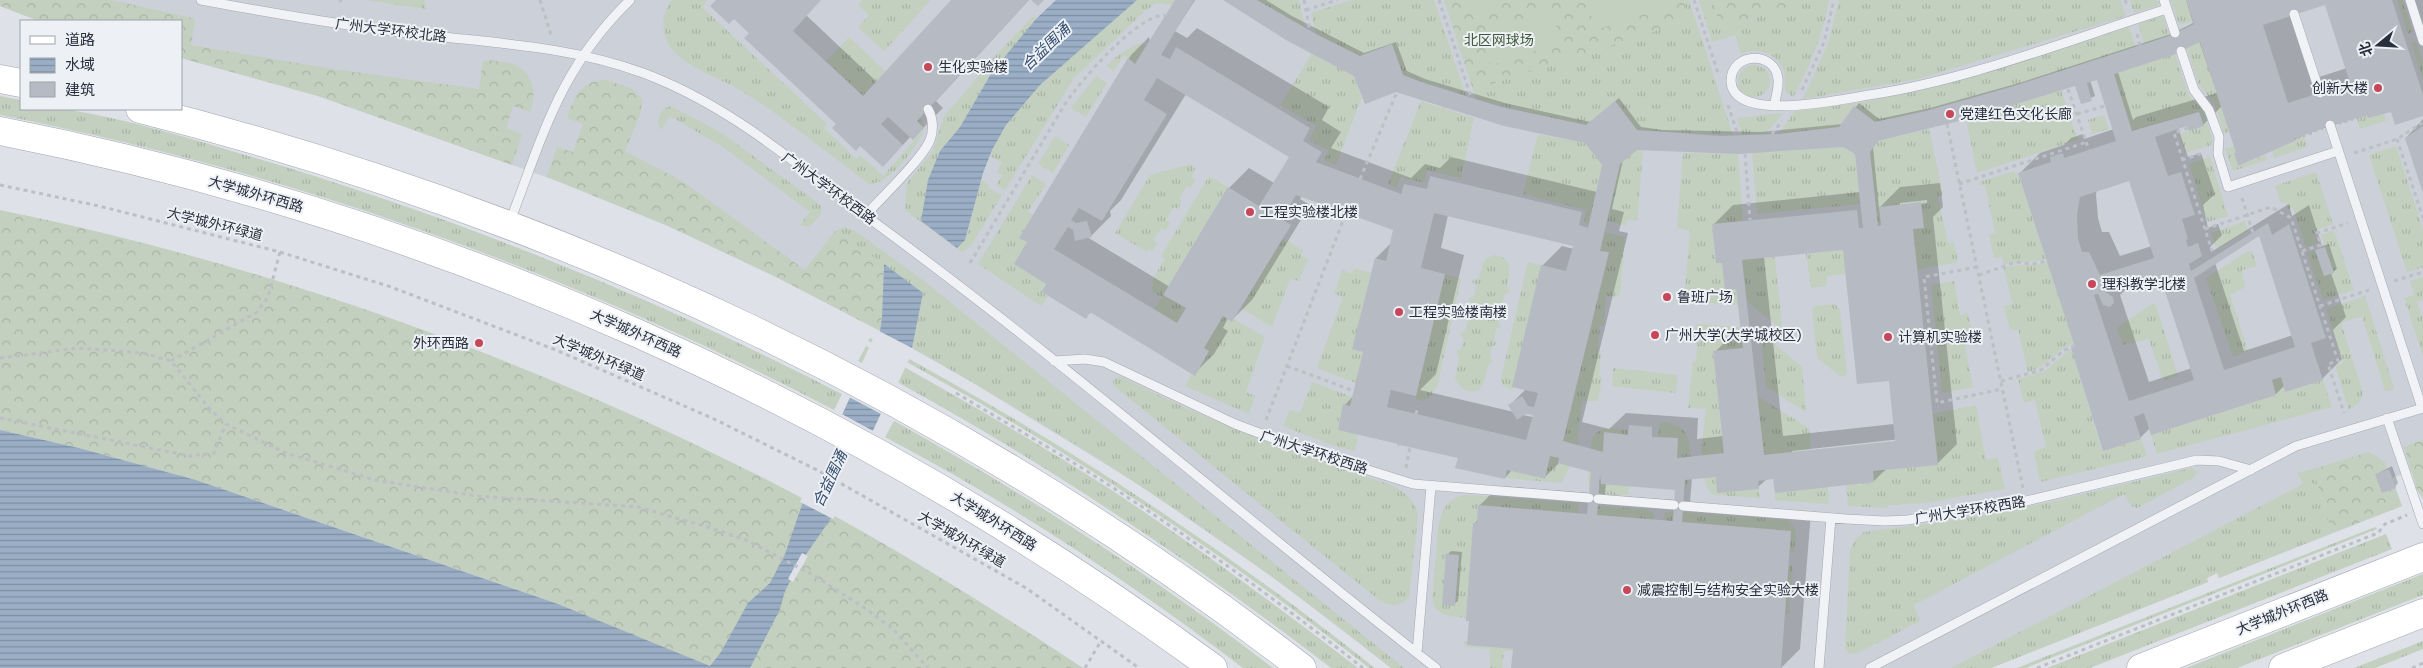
<svg xmlns="http://www.w3.org/2000/svg" width="2423" height="668" font-family="'DM Sans','Noto Sans SC',sans-serif">
	<defs>
		<pattern id="grass-tufts" width="24" height="20" patternUnits="userSpaceOnUse" patternTransform="scale(1.25)"><rect width="24" height="20" fill="#c3d0bf"/><path d="M3 7l-1-3M5 7V3M7 7l1-3M15 17l-1-3M17 17v-4M19 17l1-3" fill="none" stroke="#a8b3a5"/></pattern>
		<pattern id="forest-crowns" width="20" height="18" patternUnits="userSpaceOnUse" patternTransform="scale(1.25)"><rect width="20" height="18" fill="#c3d0bf"/><path d="M2 6a3 3 0 1 1 6 0M12 15a3 3 0 1 1 6 0" fill="none" stroke="#a8b3a5"/></pattern>
		<pattern id="water-rules" width="6" height="5" patternUnits="userSpaceOnUse" patternTransform="scale(1.25)"><rect width="6" height="5" fill="#9aaec5"/><path d="M0 2.5h6" fill="none" stroke="#7e8ea1"/></pattern>
	</defs>
	<rect width="100%" height="100%" fill="#dee1e7"/>
	<path fill="#ccd0d8" d="M0 0H2423V467L2392 478 2402 506 2219 578 2217 573 2207 578 2208 582 1991 668H1391L1278 581 1138 484 970 381 842 309 774 276 668 226 571 186 318 96 181 58V21H39L0 6Z"/>
	<path fill="url(#grass-tufts)" d="M365 0H424L426 9Z
		M672 0H708L702 7 827 124 824 128 856 159 860 155 883 176 924 129 917 121 920 118 925 127C919 145 890 185 869 184 826 152 785 118 740 90 720 78 685 67 672 49 661 35 660 14 672 0Z
		M863 0H931L884 51 858 27 869 15 858 5Z
		M1137 0H1175L1172 5 1157 3 1146 10 1074 78 1005 190 996 185 1003 175 997 172 1002 162 990 156C1013 96 1089 42 1137 0Z
		M1257 0H1299L1305 28Z
		M1351 0H1434L1466 96 1403 75 1392 44 1360 56 1316 34 1311 13Z
		M1683 0H1689L1733 135 1637 130 1615 101 1586 125 1541 116 1476 99 1473 90 1689 20Z
		M1699 0H1712L1722 28 1809 0H1829C1823 35 1810 67 1793 97L1785 91C1784 84 1786 78 1784 71 1777 53 1757 46 1741 54L1735 35 1712 42Z
		M1839 0H2120L2126 16 1918 79 1803 99 1828 43Z
		M2130 0H2157L2159 5 2134 13Z
		M2171 0H2186L2193 21 2179 25Z
		M2397 0H2403L2413 32 2408 34Z
		M1033 16 1036 19 992 72 960 127 949 139 921 221 957 247 966 237 981 180 989 185 988 188 1002 195 971 246 962 252 905 210 907 183 933 151 944 116 979 76 978 74Z
		M2163 16 2169 36 2144 44 2138 24Z
		M2129 27 2136 47C2049 75 1964 102 1875 122L1854 106 1839 127 1779 134 1795 111C1837 106 1881 100 1922 90 1992 72 2061 49 2129 27Z
		M849 37 885 71 863 96 826 61Z
		M2416 41 2423 62V80L2411 43Z
		M2200 42 2229 132 2224 133 2215 106 2198 83 2187 47Z
		M1139 43 1146 46 1135 64 1124 55 1114 71 1106 66 1121 53Z
		M1312 53 1354 76 1362 97 1336 165 1324 160 1329 151 1309 140 1316 126 1280 105Z
		M2175 54 2189 96 2203 110 2212 138 2211 145 2185 153 2179 134 2204 126 2199 112 2132 131 2114 74Z
		M1738 81a16 16 0 1 1 32 0a16 16 0 1 1-32 0Z
		M1096 76 1107 83 1086 117 1071 108Z
		M2061 90 2078 140 1977 173 1966 119Z
		M0 96 21 100V109C36 109 51 107 65 109 127 119 192 139 252 157 458 218 651 296 842 394L834 410C572 273 291 172 0 115Z
		M1421 101 1474 118 1461 178 1427 170 1424 183 1400 177 1397 188 1388 184Z
		M671 106 720 132 814 200 822 207 820 216 809 227 800 225 810 212 723 147 670 116 661 130C655 121 660 108 671 106Z
		M1783 113 1766 134 1742 135 1737 118Z
		M2384 114 2386 121 2360 129 2357 119H2359L2360 116 2365 118 2366 115 2368 118Z
		M2104 115 2109 129 2092 134 2088 120Z
		M1929 129 1943 195 1938 197 1948 243 1954 242 1958 262 1917 270 1913 229 1924 228 1921 202 1879 207 1881 225 1878 226 1870 152 1878 141Z
		M1538 134 1585 143 1602 165 1589 224 1584 223 1586 210 1523 194Z
		M1055 136 1069 145 1053 173 1038 164Z
		M2300 136H2304L2307 147 2274 158 2272 151 2295 142 2294 138 2300 139Z
		M2234 146 2238 166 2265 155 2267 160 2233 171 2225 148Z
		M2396 146 2423 229V267L2407 272 2369 155Z
		M1843 147 1855 154 1860 204 1757 214 1752 153Z
		M1637 150 1643 151 1637 221 1626 220V226L1607 221 1620 164Z
		M1683 153 1738 154 1743 221 1712 225 1716 263H1722L1736 289 1738 305 1684 301 1690 230 1677 228Z
		M2210 157 2228 216 2207 222 2189 164Z
		M1191 164 1195 168 1191 178 1195 180 1191 188 1187 186 1179 199 1182 201 1178 209 1174 207 1166 220 1170 223 1166 230 1161 228 1153 241 1157 243 1153 251 1149 249 1147 252 1115 233 1150 175Z
		M2014 171 2015 174 2018 173 2046 259C2032 263 2018 260 2004 265L2002 257 1994 258 1989 234 1995 233 1985 185 1980 186 1979 182Z
		M2316 172 2333 224 2314 231 2318 243 2306 247 2293 208 2288 209 2286 202 2281 204 2275 186Z
		M1032 175 1046 184 1028 212 1033 215 1019 238 1027 242 1014 264 1046 284 1042 292 1048 296 1041 306 978 264Z
		M1209 176 1228 187 1164 295 1186 308 1177 323 1154 309 1162 297 1152 292 1153 279 1165 258 1161 256Z
		M2245 221 2248 231 2219 248 2216 247 2211 233Z
		M844 227 854 230 924 281 1404 668H1391C1241 547 1080 442 912 348L923 293 835 231Z
		M2334 230 2354 290 2323 300 2307 253 2315 250 2324 276 2333 273 2321 235Z
		M1604 232 1625 237 1620 294 1617 297 1606 296 1604 326H1600L1598 353 1601 354 1599 376 1602 377 1598 401H1582L1576 456 1561 483 1506 478 1507 470 1544 479 1550 456 1559 458 1608 253 1600 251Z
		M1283 238 1303 250 1301 256 1308 259 1299 281 1290 279 1272 327 1241 308Z
		M1843 250 1846 274 1827 276 1826 286 1811 288 1806 254Z
		M2248 251 2252 252 2257 266 2242 270 2245 287 2230 295 2248 351 2234 357 2232 355 2206 278Z
		M1494 255C1513 257 1510 272 1507 286L1510 291 1505 294 1502 304 1505 309 1501 312 1498 322 1501 327 1496 329 1494 339 1497 344 1492 347 1490 357 1493 362 1488 365C1486 371 1486 380 1482 386 1473 397 1459 390 1455 378L1459 357 1456 351 1461 349 1464 339 1460 334 1465 331 1468 321 1464 317 1470 313 1472 304 1468 299 1474 296 1476 286 1472 281 1478 279 1485 259Z
		M1775 257 1782 325 1780 328 1747 302 1742 260Z
		M1528 262 1541 265 1512 390 1502 385 1501 378Z
		M2048 262 2074 343C2056 349 2048 367 2028 372L2018 329 2010 330 2004 306 2012 304 2004 268C2019 263 2033 267 2048 262Z
		M1354 268 1371 273 1353 349 1363 352 1356 383 1317 368 1343 297 1334 294 1342 270 1352 274Z
		M1445 274 1461 279 1437 387 1429 398 1423 401 1416 399V396Z
		M2423 277V300L2417 302 2423 319V356L2404 298 2414 295 2410 281Z
		M1954 281 1960 315 1968 313 1973 337 1964 340 1973 387 1942 393 1931 285Z
		M2365 296 2394 388 2391 391H2385L2362 316 2341 323 2363 392 2360 402 2349 410 2335 366 2343 363 2326 309Z
		M1835 304 1840 310 1847 372 1846 375 1841 377 1817 358 1812 309 1815 306Z
		M2152 304 2156 305 2178 376 2165 380 2162 378 2149 339 2123 345 2117 329 2119 326Z
		M1223 316 1232 322 1234 319 1265 337 1246 392 1255 396 1249 414 1185 386 1192 374 1195 375 1209 352 1204 348Z
		M1696 324 1740 327 1743 348 1713 352 1725 467 1715 468 1717 492 1759 489 1760 498 1713 495C1693 473 1704 436 1706 409L1688 408 1693 361H1696L1698 334H1695Z
		M1761 336H1765L1802 367 1806 412 1766 387Z
		M870 338C1048 432 1216 542 1375 668H1369C1212 544 1045 435 868 341Z
		M866 346C948 391 1030 438 1110 489 1195 545 1277 606 1358 668H1331C1181 553 1025 449 858 361Z
		M2071 348 2102 451 2141 439 2147 456 2040 482 2034 451 2046 447 2035 400 2024 403 2018 379 2045 371Z
		M1613 368 1678 375 1676 393 1612 386Z
		M1120 376C1207 421 1298 454 1391 485 1405 492 1417 501 1418 517L1409 597C1400 607 1390 607 1379 600L1114 386 1113 380Z
		M2281 377 2286 392 2323 380 2332 407 2157 454 2151 435 2276 395 2272 380Z
		M1312 382 1353 397 1350 406 1343 405 1338 430 1358 435 1355 451 1334 446 1283 426 1290 410 1300 413Z
		M1757 396 1809 428 1811 450 1764 455Z
		M1976 405 1986 460 1998 458 2005 489 1924 503 1888 505 1887 508 1848 506 1846 485 1874 482 1873 471 1937 465 1932 414Z
		M894 421C1026 494 1153 576 1273 668H1243C1133 584 1007 501 885 437Z
		M1660 422C1668 422 1680 425 1685 432 1693 442 1692 481 1685 491L1675 490 1678 438 1658 437Z
		M1605 428 1628 430V435L1604 432 1601 484 1630 485 1628 495C1614 495 1593 497 1588 482L1592 438 1596 433Z
		M2191 468 2197 471 2195 477 2137 508 2131 506 2124 494 1914 605 1920 621 1858 653 1850 654 1845 649 1850 551 1855 540 1864 532 1960 519 2050 502Z
		M2313 469 2332 533 2219 578 2217 573 2207 578 2208 582 1991 668H1951L2303 484 2297 473Z
		M1828 487 1829 504 1775 500V493Z
		M1473 495 1578 503 1579 514 1478 505 1477 523H1473L1466 618C1451 616 1438 617 1432 601 1433 585 1435 570 1436 555 1438 528 1436 494 1473 495Z
		M1599 506 1648 509 1654 514 1655 520 1597 515 1593 509Z
		M1673 511 1786 520C1800 526 1795 540 1794 552H1790L1791 531 1663 521 1665 513Z
		M2375 527 2377 529 2026 668H2017Z
		M2386 534 2392 549 2090 668H2047Z
		M1789 565 1793 566 1789 615 1785 614Z
		M2423 574V595L2237 668H2186Z
		M1464 641H1467V645L1513 649 1512 651H1504L1502 668H1490V649L1466 647Z
		M2423 641V649L2375 668H2354Z"/>
	<path fill="url(#forest-crowns)" d="M0 0H111L193 18 195 22 191 45 333 69 479 89 483 61C489 60 496 61 503 62 530 65 539 88 530 112L513 106 506 128 522 134 512 165 318 96 181 58V21H39L0 6Z
		M1444 0H1683L1689 20 1473 90Z
		M1712 0H1809L1721 28Z
		M607 80 632 89 642 99 641 112 625 151 682 181 805 270 835 231 884 264 882 318 880 331 774 276 668 226 547 177 557 147 573 152 583 124 567 118C574 96 582 80 607 80Z
		M0 210C270 265 532 359 777 485 883 540 984 603 1083 668H712L558 604 196 480 79 448 0 430Z
		M2423 440V499L2417 490 2404 447Z
		M2369 452 2385 462 2402 506 2332 533 2313 469Z"/>
	<path fill="#c3d0bf" d="M1470 0H1511L1474 12Z
		M1586 0H1664L1666 7 1596 30Z
		M1551 10 1561 42 1491 65 1480 33Z"/>
	<path fill="url(#water-rules)" d="M1056 0H1137L1040 85 1006 125 992 150 983 173 965 240 957 248 921 221 928 180 940 151 960 127 992 72 1036 19Z
		M884 264 923 293 912 348 832 517 800 563 785 591 780 609 750 668H0V430L79 448 196 480 558 604 710 666 721 652 748 603 770 583 785 554 804 499 880 331 882 318Z"/>
	<path fill="#dee1e7" d="M877 330 914 349 883 415 847 396Z
		M840 413 875 432 833 519 800 502Z
		M802 553 808 556 793 582 788 579Z"/>
	<path fill="#0003" fill-rule="evenodd" d="M717 0H820L806 15 877 82 953 0H1029L936 101 943 108 913 138 911 136 902 146 838 124Z
		M1176 0H1195L1175 31 1187 38 1197 28 1329 107 1322 120 1341 132 1331 148 1411 178 1425 164 1440 168 1451 157 1597 192 1604 164 1585 142 1355 75 1226 0H1266L1292 16 1364 53 1396 42 1407 71 1425 79 1505 103 1590 122 1619 98 1641 127 1663 130 1761 132 1843 124 1859 103 1879 119 1930 108 2019 83 2171 34 2193 23 2186 0H2423V115L2392 111 2368 114 2308 133 2294 140 2235 154 2237 152 2222 106 2203 125H2188L2178 128 2188 157 2201 153 2215 194 2203 205 2208 228 2218 224 2222 235 2210 247 2211 252 2289 204 2292 216 2309 205 2322 246 2329 244 2337 269 2331 273 2346 317 2333 330 2342 359 2322 379 2285 385 2276 394 2150 428 2140 438 2073 349 2076 345 2020 173 2040 153 2064 145 2071 138 2083 134 2084 139 2114 129 2098 78 2090 80 2095 96 2082 102 2076 85 1879 140 1873 147 1879 208 1900 187 1940 183 1943 207 1933 217 1957 444 1937 464 1886 469 1874 481 1774 476 1767 479 1758 487 1717 475 1692 478 1690 502 1811 512 1800 649 1781 668H1512L1514 647 1474 524 1478 520 1479 506 1499 486 1590 493 1592 471 1560 462 1544 478 1512 470 1505 478 1345 405 1354 395 1365 351 1376 258 1391 243 1395 226 1302 196 1300 199 1310 205 1252 300 1232 320 1228 318 1223 328 1228 331 1214 354 1194 374 1091 312 1085 317 1048 283 1028 242 1021 237 1131 55 1149 37 1150 41ZM2326 3 2347 68 2313 79 2292 14ZM2199 41 2217 93 2136 117 2133 120 2118 72ZM1186 94 1291 156 1274 183 1249 168 1229 188 1170 287 1087 237 1091 236 1111 216 1110 211 1121 200ZM1843 145 1856 153 1860 192 1733 205 1713 225 1723 262 1737 287 1742 331 1735 332 1715 352 1723 436 1697 439 1698 418 1626 413 1609 429 1582 422 1628 233 1619 231 1624 212 1612 209 1623 160 1636 149ZM2130 179 2152 246 2120 256 2109 232H2102L2098 218 2096 194 2097 190ZM1927 200V203L1900 206V203ZM1448 215 1575 245 1574 249 1562 246 1542 266 1526 389 1510 405 1514 412 1420 390 1436 374 1464 255 1441 248ZM2260 235 2293 335 2244 351 2215 263ZM1844 248 1890 380 1894 424 1783 436 1764 257ZM2152 276 2163 280 2192 368 2149 382 2120 295 2134 281ZM1526 412 1534 414 1533 417 1523 415ZM1901 439V442L1792 453V451ZM1606 483 1676 487 1675 500 1605 495Z
		M2423 119V190L2406 138Z
		M2392 466 2398 483 2395 487 2377 474Z
		M1451 551 1462 552 1458 601 1454 604 1447 555Z"/>
	<path fill="#b5bac3" fill-rule="evenodd" d="M716 0H821L793 31 863 96 951 0H1029L917 121 924 128 913 140 888 117 881 124 903 145 883 167 860 146 856 151 832 128 836 124 744 38 749 33 734 19 729 24 710 6Z
		M1031 0H1044L1038 6Z
		M1175 0H1194L1161 55 1170 59 1176 47 1310 128 1303 141 1322 152 1316 162 1401 194 1404 184 1427 189 1430 176 1582 212 1579 225 1588 228 1602 165 1585 143 1504 126 1396 92 1365 104 1354 76 1286 40 1223 0H1257L1316 34 1360 56 1392 44 1403 75 1421 82 1501 107 1586 125 1615 101 1637 130 1720 136 1779 134 1839 127 1854 106 1875 122 1926 111 2014 86 2169 36 2194 24 2186 0H2392L2423 95V116L2395 125 2391 112 2368 118 2366 114V118L2360 116 2359 120 2354 118 2353 121 2348 120 2347 123 2342 122 2341 125 2336 123 2335 127H2324L2323 130 2318 129 2317 132H2312V135L2306 134 2305 137 2300 136V139L2294 138 2295 141 2238 166 2234 153H2236L2200 42 2173 55 2114 74 2132 131 2199 112 2204 126 2189 131 2187 126 2155 137 2168 176 2181 172 2195 215 2182 219 2188 239 2186 240 2188 247 2198 243 2202 256 2189 264 2191 271 2268 223 2272 235 2289 224 2326 338 2311 343 2323 380 2285 392 2281 377 2272 380 2276 395 2151 435 2144 413 2134 417 2141 439 2103 451 2071 348 2075 347 2018 173 2051 162 2050 157 2063 153 2064 158 2116 141 2097 80 2087 83 2092 101 2081 104 2075 86 1971 118 1878 141 1870 152 1878 226 1881 225 1879 207 1921 202 1924 228 1913 229 1938 465 1873 471 1874 482 1775 493 1773 479 1758 481 1759 489 1717 493 1716 477 1685 480 1682 522 1791 531 1781 668H1511L1513 649 1467 645 1469 621H1466V618L1473 523H1477L1478 505 1587 514 1591 472 1558 463 1559 458 1550 456 1545 479 1507 470 1505 479 1455 468 1458 458 1400 445 1397 447 1398 444 1338 430 1343 404 1350 406 1363 352 1352 349 1375 258 1386 261 1393 230 1296 195 1281 219 1291 225 1232 322 1223 316 1204 348 1209 351 1195 376 1090 312 1086 319 1042 292 1046 284 1014 264 1027 242 1019 238 1128 58 1135 64ZM2325 5 2350 83 2288 103 2263 25ZM1157 78 1289 157 1259 206 1228 187 1163 295 1186 308 1177 323 1054 249 1068 227 1073 230 1075 241 1092 237 1087 221 1076 223 1071 220 1079 208 1102 221 1167 114 1144 100ZM1843 147 1855 154 1863 228H1859L1857 210 1712 224 1716 263H1722L1725 290 1736 289 1743 348 1713 351 1724 453 1677 458 1678 438 1652 437V427L1629 425 1628 435 1604 432 1603 452 1563 441 1609 252 1600 251 1620 164 1637 150 1738 154ZM2129 181 2154 258 2100 275 2089 252H2082L2078 238 2077 215 2080 197ZM1434 213 1573 246 1566 271 1541 265 1512 387 1538 393 1534 407 1528 406 1522 396 1508 405 1517 420 1526 414 1533 415 1526 440 1387 407 1391 390 1416 396 1445 274 1421 268ZM2259 236 2295 347 2224 370 2194 278ZM1843 250 1857 384 1889 381 1895 441 1764 455 1742 260ZM2151 277 2154 286 2162 282 2194 380 2129 401 2094 295 2098 294 2103 305 2110 307 2114 303 2113 297 2105 292ZM1600 475 1601 484 1675 490 1673 521 1597 515Z
		M2423 126V193L2405 138Z
		M2325 247 2334 273 2324 276 2315 250Z
		M2389 469 2396 488 2382 493 2375 474Z
		M1446 554 1459 555 1455 606 1442 605Z"/>
	<g fill="none" stroke-linecap="round" stroke-linejoin="round">
		<g stroke="#a4a8b1" stroke-width="10">
			<path id="service" d="M201 0C270 13 339 25 408 33 488 43 568 45 643 73 730 105 801 168 874 222 1067 363 1247 521 1436 668
				M2164 0 2175 33
				M2410 0 2423 41
				M2294 14 2320 93
				M2181 51 2194 90 2209 110 2219 137 2218 154 2228 187 2338 151
				M1774 106C1776 97 1779 87 1778 79 1775 50 1731 52 1731 81 1733 124 1843 99 1869 95 1969 80 2071 39 2167 9
				M2330 125 2422 408
				M866 215C881 198 923 158 930 140 934 130 933 118 928 109
				M509 224C543 136 559 69 630 0
				M1054 361 1085 359 1104 362 1235 424 1307 451 1413 484 1589 498
				M2387 418 2423 524
				M1598 499 1674 505
				M1683 506 1846 519 1885 521 1907 520 2026 501 2197 460 2219 461 2251 470
				M1417 653 1431 486
				M1819 668 1831 518
				M1870 668 2296 446 2423 408"/>
		</g>
		<g stroke="#9ea5b2" stroke-width="29">
			<path id="primary" d="M0 79 21 83
				M140 109C563 216 956 401 1302 668
				M0 131C438 217 854 404 1213 668
				M2141 668 2423 557
				M2283 668 2423 613"/>
		</g>
		<path stroke="#bcbfc5" stroke-width="3" stroke-dasharray="4 4" stroke-linecap="butt" d="M540 0 551 35
			M1304 0 1310 31
			M1439 0 1471 97
			M1694 0 1718 73
			M2125 0 2128 7
			M339 1 342 0
			M1306 10 1337 0
			M2137 34 2140 45
			M2068 89 2089 150
			M1802 90 1824 42 1834 0
			M1728 105 1738 135
			M2077 114 2105 106
			M1947 124 2023 488
			M2188 128 2174 133 2212 251
			M1772 134 1782 121
			M2397 139 2423 218
			M2354 153 2397 139 2422 123
			M1745 154 1750 220
			M2182 160 2203 153
			M1360 179 1397 92
			M1959 184 2087 142
			M0 185 99 206 280 252 391 287 556 350 714 419 817 470 1026 588 1139 668
			M2242 198 2253 233
			M2205 229 2271 207 2291 218 2338 361 2328 364 2344 413
			M2302 251 2321 245 2317 233 2348 223
			M970 263 1065 104C1081 80 1137 15 1165 15
			M1977 267 1924 277 1937 403 2002 389
			M1979 275 2016 262 2032 264 2047 261
			M2394 281 2423 272
			M2320 306 2369 290
			M0 358 78 348 143 353 171 361 209 408 226 424 286 453 375 480 477 496 638 507 708 527 746 540 815 576 866 609 893 629 928 668
			M171 361 257 312 268 297 280 252
			M1287 366 1354 391
			M2001 381 2041 370 2063 351 2075 345
			M956 393C1008 424 1061 454 1112 487 1198 543 1282 604 1363 668
			M1416 414 1418 406
			M0 418 190 456 214 453 226 424
			M1266 420 1346 213
			M1406 468 1410 447
			M1085 668 1101 641
			M2037 668 2378 533 2385 524 2407 515
			M2412 668 2423 663"/>
		<use href="#service" stroke="#f0f2f5" stroke-width="9"/>
		<use href="#primary" stroke="#fff" stroke-width="28"/>
	</g>
	<g fill="#c74759" stroke="#edf0f4" stroke-width="2">
		<circle cx="928" cy="67" r="5"/>
		<circle cx="2378" cy="88" r="5"/>
		<circle cx="1950" cy="114" r="5"/>
		<circle cx="1250" cy="212" r="5"/>
		<circle cx="2092" cy="284" r="5"/>
		<circle cx="1667" cy="297" r="5"/>
		<circle cx="1399" cy="312" r="5"/>
		<circle cx="1655" cy="335" r="5"/>
		<circle cx="1888" cy="337" r="5"/>
		<circle cx="479" cy="343" r="5"/>
		<circle cx="1627" cy="590" r="5"/>
	</g>
	<g text-anchor="middle" dominant-baseline="central" stroke-width="4" stroke-linejoin="round" paint-order="stroke">
		<g font-size="14" fill="#282f3d" stroke="#edf0f4">
			<text transform="translate(391 30) rotate(7)">广州大学环校北路</text>
			<text transform="translate(829 188) rotate(36)">广州大学环校西路</text>
			<text transform="translate(256 194) rotate(16)">大学城外环西路</text>
			<text transform="translate(215 224) rotate(14)">大学城外环绿道</text>
			<text transform="translate(636 333) rotate(24)">大学城外环西路</text>
			<text transform="translate(599 357) rotate(23)">大学城外环绿道</text>
			<text transform="translate(1314 452) rotate(18)">广州大学环校西路</text>
			<text transform="translate(1970 510) rotate(-9)">广州大学环校西路</text>
			<text transform="translate(994 521) rotate(32)">大学城外环西路</text>
			<text transform="translate(962 539) rotate(30)">大学城外环绿道</text>
			<text transform="translate(2282 612) rotate(-22)">大学城外环西路</text>
		</g>
		<g font-size="14" fill="#3c5836" stroke="#edf0f4">
			<text x="1499" y="40">北区网球场</text>
		</g>
		<g font-size="14" fill="#282f3d" stroke="#edf0f4" text-anchor="start">
			<text x="938" y="67">生化实验楼</text>
			<text x="2368" y="88" text-anchor="end">创新大楼</text>
			<text x="1960" y="114">党建红色文化长廊</text>
			<text x="1260" y="212">工程实验楼北楼</text>
			<text x="2102" y="284">理科教学北楼</text>
			<text x="1677" y="297">鲁班广场</text>
			<text x="1409" y="312">工程实验楼南楼</text>
			<text x="1665" y="335">广州大学(大学城校区)</text>
			<text x="1898" y="337">计算机实验楼</text>
			<text x="469" y="343" text-anchor="end">外环西路</text>
			<text x="1637" y="590">减震控制与结构安全实验大楼</text>
		</g>
		<g font-size="15" font-style="italic" fill="#344d6e" stroke="#edf0f4">
			<text transform="translate(1046 47) rotate(-44)">合益围涌</text>
			<text transform="translate(830 479) rotate(-65)">合益围涌</text>
		</g>
	</g>
	<rect x="20" y="20" width="162" height="90" fill="#edf0f4" stroke="#9ea3ab"/>
	<rect x="30" y="36" width="25" height="8" fill="#ffffff" stroke="#9ea3ab"/>
	<text x="65" y="45" font-size="15" fill="#282f3d">道路</text>
	<rect x="30" y="58" width="25" height="15" fill="url(#water-rules)" stroke="#9ea3ab"/>
	<text x="65" y="70" font-size="15" fill="#282f3d">水域</text>
	<rect x="30" y="82" width="25" height="15" fill="#b5bac3" stroke="#9ea3ab"/>
	<text x="65" y="95" font-size="15" fill="#282f3d">建筑</text>
	<g transform="translate(2378 45) rotate(252)" stroke="#edf0f4" stroke-width="4" paint-order="stroke">
	<path d="M0-4L9 19L0 12L-9 19Z" fill="#282f3d"/>
	<text y="-8" font-size="14" font-weight="bold" text-anchor="middle" fill="#282f3d">北</text>
	</g>
</svg>
